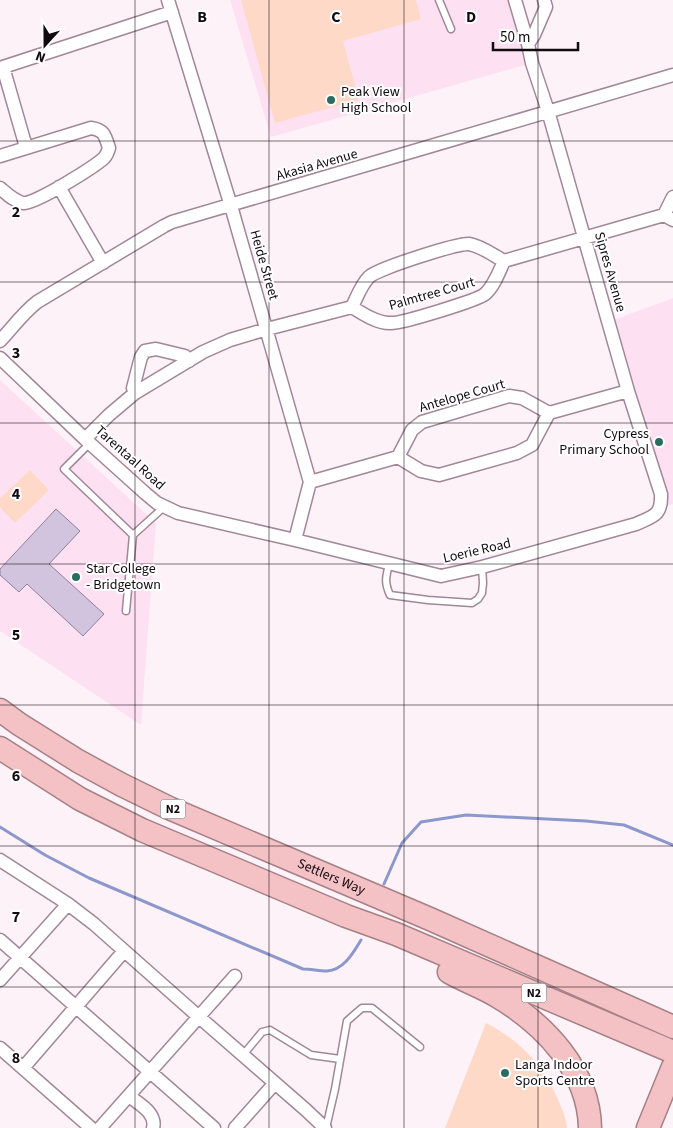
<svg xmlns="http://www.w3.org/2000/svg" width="673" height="1128" font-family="'Source Sans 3',sans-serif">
	<rect width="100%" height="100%" fill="#fdf2f8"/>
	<path fill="#fde1f2" d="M230 0H515L532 63 271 137Z
		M673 298V504L660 508 608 322Z
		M0 380 156 523 141 725 0 631Z"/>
	<path fill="#ffd9c8" d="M241 0H416L421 19 343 41 359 100 275 123Z
		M30 470 49 490 15 523 0 507V498Z
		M486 1023C520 1040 545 1067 559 1102 563 1111 566 1118 567 1128H445Z"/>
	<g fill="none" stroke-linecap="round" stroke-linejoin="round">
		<path stroke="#8c97cc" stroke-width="3" d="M0 827 45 855 89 878 303 969C311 969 319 971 327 971 344 970 353 953 361 940
			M384 884 402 843 421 822 466 815 586 821 624 825 673 845"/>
	</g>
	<path fill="#d2c4de" stroke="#8d8199" d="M56 509 80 531 49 564 104 614 83 636 27 584 19 592 0 575V569Z"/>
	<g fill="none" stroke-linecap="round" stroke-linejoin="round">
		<g stroke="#a18797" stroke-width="9">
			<path id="lane" d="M439 0 451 29
				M90 443 64 469 133 535
				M389 564C386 577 384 582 390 595L428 600 472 603 478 599 482 593 483 583 482 567
				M126 611 133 535 164 507
				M243 1055 262 1032 270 1030 311 1055 340 1059
				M326 1128 335 1089 347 1021 362 1008H372L420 1047"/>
		</g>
		<g stroke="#a18797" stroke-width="15">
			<path id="street" d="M168 0 231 206 310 482 295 540
				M528 44 534 35 546 7 544 0
				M3 67 26 147
				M0 68 172 12
				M0 156 91 128C104 130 105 135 109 148 108 151 107 155 104 158 94 167 34 205 23 203 14 201 7 194 0 188
				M59 187 103 263
				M664 215 673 197
				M352 307C357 297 361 285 369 277 376 269 458 243 469 244 481 246 493 255 504 261L664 215 673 220
				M0 341C12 328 23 313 37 302L164 226 172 222 673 75
				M0 358 85 439 145 493 157 503 178 513 295 540 441 576 482 567 636 524C653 516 662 516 661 494L628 391 548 111 532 63 528 44 515 0
				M135 393 133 388 141 357 145 351 156 349 185 356 189 361
				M85 439 109 415 135 393 203 352 230 340 267 329 352 307C363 314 377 323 390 323 401 324 478 300 485 294 494 286 499 272 504 261
				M398 457 421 471 439 475 517 453 532 445 549 413
				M310 482 398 457 412 430 422 422 509 396 522 398 549 413 628 391
				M0 860 68 904
				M0 940 214 1128
				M0 980 68 904 94 924 199 1017 306 1110 325 1128
				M0 1048 91 1128
				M23 1068 124 951
				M129 1096C139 1104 157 1113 153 1128
				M100 1128 235 976
				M235 1128 275 1083"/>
		</g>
		<g stroke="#a58186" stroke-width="25">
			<g id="highway">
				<path id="s1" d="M0 710 19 724 78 761 122 785 169 808 430 919 673 1027"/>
				<path d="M0 748 80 799 142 830 346 916 396 934 673 1052"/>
				<path d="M449 972C465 981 482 987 497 996 544 1024 589 1070 590 1128"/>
				<path d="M648 1128 673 1067"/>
			</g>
		</g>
		<use href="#lane" stroke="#fff" stroke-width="6"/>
		<use href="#street" stroke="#fff" stroke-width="12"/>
		<use href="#highway" stroke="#f4c1c5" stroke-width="22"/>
	</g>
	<path fill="none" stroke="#130a10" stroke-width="1" stroke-opacity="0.55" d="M135 0V1128M269 0V1128M404 0V1128M538 0V1128M0 141H673M0 282H673M0 423H673M0 564H673M0 705H673M0 846H673M0 987H673"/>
	<g fill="#296d60" stroke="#fff" stroke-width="2">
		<circle cx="331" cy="100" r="5"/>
		<circle cx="659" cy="442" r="5"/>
		<circle cx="76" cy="577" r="5"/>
		<circle cx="505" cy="1073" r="5"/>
	</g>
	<g text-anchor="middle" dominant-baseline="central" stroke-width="4" stroke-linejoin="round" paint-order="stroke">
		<g fill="#fff" stroke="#5a5458" stroke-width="1">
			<rect x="160.5" y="799.5" width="25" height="19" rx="4"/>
			<rect x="521.5" y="983.5" width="25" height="19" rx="4"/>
		</g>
		<g font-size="12" font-weight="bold" fill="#130a10">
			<text x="173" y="809">N2</text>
			<text x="534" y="993">N2</text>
		</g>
		<g font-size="14" fill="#130a10" stroke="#fff" text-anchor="start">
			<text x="341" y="92">Peak View<tspan x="341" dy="16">High School</tspan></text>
			<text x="649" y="434" text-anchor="end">Cypress<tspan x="649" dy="16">Primary School</tspan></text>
			<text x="86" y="569">Star College<tspan x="86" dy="16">- Bridgetown</tspan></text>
			<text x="515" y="1065">Langa Indoor<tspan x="515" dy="16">Sports Centre</tspan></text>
		</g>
		<g font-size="14" fill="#130a10" stroke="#fff">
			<text transform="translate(317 165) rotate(-16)">Akasia Avenue</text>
			<text transform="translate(264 265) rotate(74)">Heide Street</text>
			<text transform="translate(610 272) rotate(74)">Sipres Avenue</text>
			<text transform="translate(432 294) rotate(-16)">Palmtree Court</text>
			<text transform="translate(462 396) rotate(-16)">Antelope Court</text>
			<text transform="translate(130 458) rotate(42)">Tarentaal Road</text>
			<text transform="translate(477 551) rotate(-13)">Loerie Road</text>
			<text stroke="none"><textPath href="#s1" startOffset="372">Settlers Way</textPath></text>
		</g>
	</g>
	<g font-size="16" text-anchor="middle" font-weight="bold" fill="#130a10" stroke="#fff" stroke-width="4" stroke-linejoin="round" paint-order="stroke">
		<text x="202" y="22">B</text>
		<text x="336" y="22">C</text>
		<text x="471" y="22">D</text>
		<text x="16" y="217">2</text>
		<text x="16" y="358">3</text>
		<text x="16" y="499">4</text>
		<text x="16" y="640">5</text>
		<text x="16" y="781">6</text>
		<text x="16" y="922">7</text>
		<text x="16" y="1063">8</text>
	</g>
	<g transform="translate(45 45) rotate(201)" stroke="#ffffff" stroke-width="4" paint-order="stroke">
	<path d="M0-4L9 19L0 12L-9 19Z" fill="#130a10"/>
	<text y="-8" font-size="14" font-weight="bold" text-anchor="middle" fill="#130a10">N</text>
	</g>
	<path d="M493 42v8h85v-8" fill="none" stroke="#130a10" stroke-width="2.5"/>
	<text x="500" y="42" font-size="15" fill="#130a10" stroke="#ffffff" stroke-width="4" paint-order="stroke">50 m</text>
</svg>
